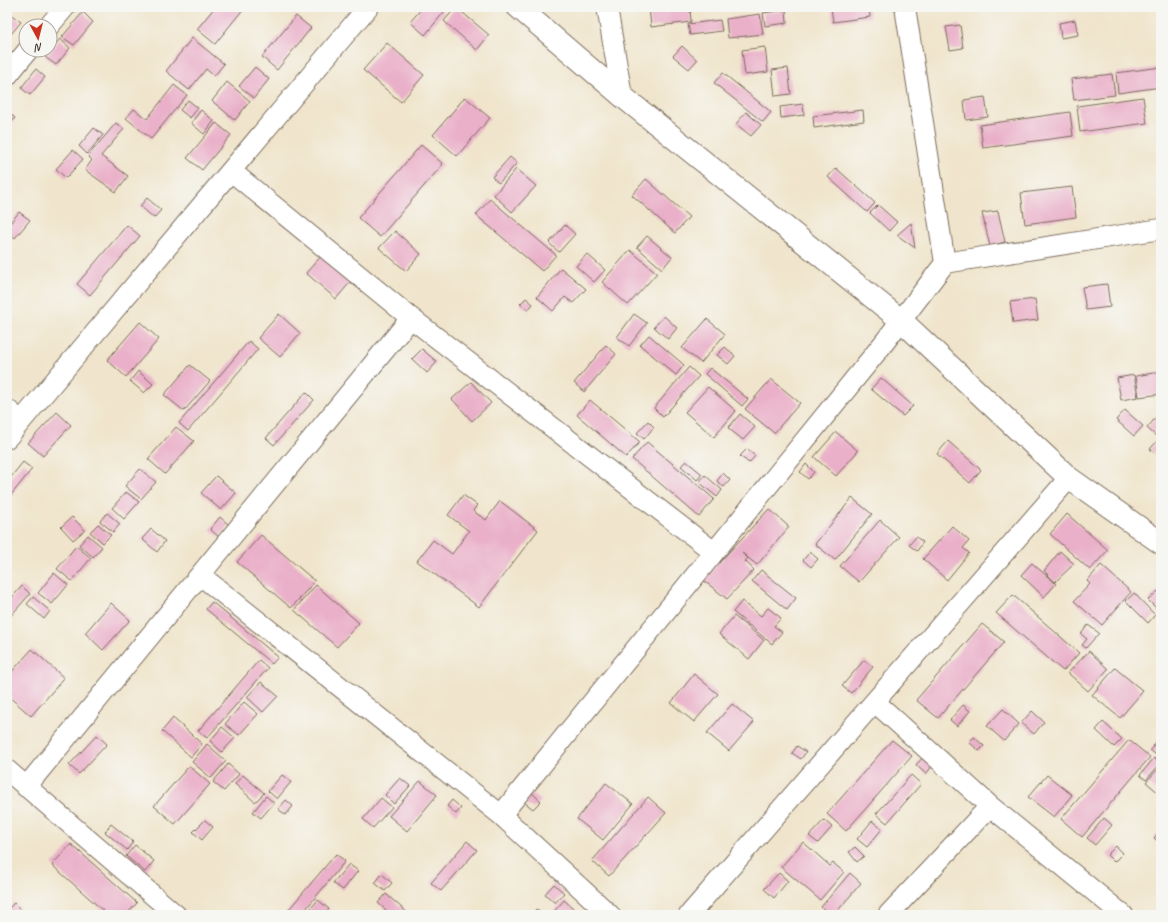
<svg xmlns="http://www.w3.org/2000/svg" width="1168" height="922" font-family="Caveat,sans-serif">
	<rect width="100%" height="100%" fill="#f6f6f2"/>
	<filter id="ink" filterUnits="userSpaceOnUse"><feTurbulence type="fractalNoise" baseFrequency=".025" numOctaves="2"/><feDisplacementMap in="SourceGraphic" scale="8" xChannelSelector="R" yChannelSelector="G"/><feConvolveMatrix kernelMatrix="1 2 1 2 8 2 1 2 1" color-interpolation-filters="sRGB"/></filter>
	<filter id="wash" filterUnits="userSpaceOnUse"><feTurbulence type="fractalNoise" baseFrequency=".012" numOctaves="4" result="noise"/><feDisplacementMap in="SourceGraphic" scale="16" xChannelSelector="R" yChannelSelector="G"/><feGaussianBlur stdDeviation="0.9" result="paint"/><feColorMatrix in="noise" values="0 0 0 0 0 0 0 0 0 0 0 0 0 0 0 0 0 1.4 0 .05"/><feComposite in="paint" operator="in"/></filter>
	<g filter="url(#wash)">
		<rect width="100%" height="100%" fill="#f0e5cc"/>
		<g id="blocks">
			<path fill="#eab0c9" d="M215 7H245L215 44 197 29Z
				M423 7H438L444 12 425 35 410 22Z
				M456 7 489 35 477 50 444 21Z
				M649 7H660V9L690 7 691 22 651 27Z
				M831 7H869L870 17 833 22Z
				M786 10 787 23 765 26 763 13Z
				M83 12 93 22 74 45 62 37Z
				M9 13 21 22 7 39V16Z
				M760 14 763 34 728 38 726 19Z
				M296 16 311 28 277 70 262 57Z
				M720 20 722 31 690 35 688 24Z
				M1075 20 1078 35 1061 38 1059 23Z
				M960 25 963 48 950 50 946 27Z
				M192 38 224 64 214 76 206 69 189 90 166 71Z
				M60 39 70 48 56 65 45 57Z
				M387 43 424 75 401 102 363 70Z
				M682 46 697 60 689 69 673 56Z
				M765 47 768 72 745 75 742 50Z
				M255 67 269 79 254 98 239 86Z
				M1161 67V87L1118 93 1116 73Z
				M788 68 791 94 775 96 772 70Z
				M36 69 45 77 30 95 21 88Z
				M723 73 771 112 763 122 714 83Z
				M1112 74 1115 95 1074 100 1071 79Z
				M227 82 250 101 235 120 212 101Z
				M174 85 187 95 151 139 126 118 134 109 147 119Z
				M465 97 490 118 457 156 433 135Z
				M985 97 988 117 966 120 964 100Z
				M1143 97 1147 123 1080 132 1077 106Z
				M188 100 198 108 190 118 180 110Z
				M803 104 804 115 781 118 780 107Z
				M201 110 214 121 204 134 191 123Z
				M863 110 864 121 814 128 813 116Z
				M7 111 15 118 7 128Z
				M746 112 761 125 751 136 736 124Z
				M1070 112 1073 136 983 148 980 125Z
				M116 123 124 129 101 156 128 176 116 192 85 170 92 160 88 156Z
				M216 123 231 135 202 170 187 158Z
				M94 128 103 135 87 154 79 146Z
				M421 145 443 164 380 237 358 218Z
				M73 150 83 159 66 178 56 169Z
				M510 157 517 163 499 183 492 177Z
				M836 168 875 203 867 212 828 177Z
				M516 169 536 186 512 212 494 195Z
				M646 179 689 217 675 233 632 195Z
				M1072 187 1076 217 1025 224 1021 193Z
				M147 198 161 210 154 218 140 206Z
				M490 199 556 255 542 271 476 215Z
				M878 205 897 222 889 231 870 213Z
				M998 211 1005 242 990 246 982 213Z
				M19 212 30 220 15 238 7 231V227Z
				M911 223 915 248 897 235Z
				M127 225 140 236 90 295 77 284Z
				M565 225 575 234 559 252 549 243Z
				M395 231 421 254 406 271 379 248Z
				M647 236 672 257 662 269 637 247Z
				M630 250 657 273 628 305 602 282Z
				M587 254 605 270 594 282 576 266Z
				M322 255 352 280 336 299 306 273Z
				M561 268 586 289 573 303 565 297 553 311 537 297Z
				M1107 284 1110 307 1086 310 1082 287Z
				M526 298 533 304 528 310 520 304Z
				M1035 299 1038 320 1013 323 1010 302Z
				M279 314 300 333 280 357 258 338Z
				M634 314 647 323 629 346 617 337Z
				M664 316 677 328 668 339 654 327Z
				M707 319 725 334 701 363 682 348Z
				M140 322 159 339 126 377 107 360Z
				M649 335 684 365 676 375 640 345Z
				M249 341 258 349 188 431 179 423Z
				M606 345 616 354 584 392 574 383Z
				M725 347 735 356 728 364 717 355Z
				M422 349 437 362 427 373 412 359Z
				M190 365 210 381 184 411 164 395Z
				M689 367 699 376 663 417 654 408Z
				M710 368 748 399 742 406 705 374Z
				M138 371 153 384 144 393 130 381Z
				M1159 372 1161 394 1139 397 1136 376Z
				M1134 375 1138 397 1121 400 1117 378Z
				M881 378 913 406 903 416 871 389Z
				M771 379 800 403 774 433 745 409Z
				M471 382 491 403 472 421 452 399Z
				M708 387 736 411 714 437 685 412Z
				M306 392 314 400 274 445 266 438Z
				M590 400 640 442 626 457 577 415Z
				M1125 410 1143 426 1134 436 1116 420Z
				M57 412 71 425 43 456 28 443Z
				M740 414 755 427 743 440 728 428Z
				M1158 415 1161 418V430L1156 436 1147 428Z
				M648 421 654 427 644 439 637 433Z
				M176 427 194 441 165 474 148 459Z
				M836 432 858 451 836 476 814 457Z
				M1161 437V458L1150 449Z
				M948 441 981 470 970 483 937 454Z
				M647 442 714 499 699 517 632 459Z
				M747 449 755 456 749 463 740 456Z
				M686 461 702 474 697 480 681 466Z
				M23 462 32 469 7 500V482Z
				M806 464 814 472 808 479 800 472Z
				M140 469 156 482 141 499 125 486Z
				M723 473 730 480 724 487 717 481Z
				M705 475 722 490 717 497 699 482Z
				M216 476 236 493 221 510 201 493Z
				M126 492 139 502 124 519 112 508Z
				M463 495 477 505 473 511 486 520 500 501 538 530 479 607 417 561 433 540 452 554 469 531 448 515Z
				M852 498 872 514 835 560 815 544Z
				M769 509 789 527 757 565 742 553 748 558 745 561 754 570 727 599 703 580Z
				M107 513 120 524 113 532 100 521Z
				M1067 514 1108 550 1090 570 1050 534Z
				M72 517 85 530 73 540 61 527Z
				M220 517 229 525 219 537 210 529Z
				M880 520 899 537 859 582 840 566Z
				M98 524 111 535 103 543 90 532Z
				M952 526 969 541 963 548 969 553 947 580 923 559Z
				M151 529 165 541 157 552 142 539Z
				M88 535 102 547 93 557 79 545Z
				M261 535 315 581 291 608 237 562Z
				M916 537 923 542 917 551 909 545Z
				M76 546 91 558 72 581 57 569Z
				M1060 551 1074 564 1055 582 1044 571Z
				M810 552 818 559 811 567 803 560Z
				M1032 563 1056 584 1044 597 1021 575Z
				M1101 565 1131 592 1102 625 1074 601 1090 584 1087 581Z
				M761 570 796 598 787 610 752 581Z
				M54 573 68 585 52 604 38 593Z
				M316 585 359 623 337 647 294 610Z
				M22 586 30 594 7 620V603Z
				M1158 591 1161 594V613L1148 600Z
				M1134 593 1155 615 1148 623 1126 601Z
				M1013 595 1079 653 1063 671 996 613Z
				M33 597 50 611 44 619 27 604Z
				M742 601 761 616 768 608 781 618 774 626 782 632 772 644 733 612Z
				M212 602 278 657 272 664 206 609Z
				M111 603 130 620 103 650 85 633Z
				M734 616 764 640 749 659 719 634Z
				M982 624 1004 642 938 718 916 700Z
				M1088 625 1099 633 1086 648 1082 645 1087 639 1081 634Z
				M32 649 64 678 31 716 7 695V677Z
				M1089 651 1108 669 1088 691 1068 673Z
				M259 660 268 668 207 738 198 731Z
				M864 660 873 667 851 693 842 686Z
				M1115 668 1143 691 1120 718 1092 695Z
				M694 674 718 694 694 722 671 703Z
				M261 682 278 696 263 712 247 697Z
				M244 702 258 714 239 735 225 724Z
				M732 704 754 722 729 751 707 733Z
				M963 705 970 711 957 726 950 720Z
				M1003 709 1019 724 1004 741 987 726Z
				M1032 711 1044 722 1034 734 1021 723Z
				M173 718 202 744 191 757 162 731Z
				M1103 722 1122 739 1114 747 1096 730Z
				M222 727 235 738 222 752 210 741Z
				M97 735 107 744 79 774 69 765Z
				M1161 736V759L1150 750Z
				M974 737 984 746 979 751 969 742Z
				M892 740 912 756 846 831 827 814Z
				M1129 740 1150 757 1082 837 1061 819Z
				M207 744 226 761 211 778 192 762Z
				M797 746 806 752 801 759 792 753Z
				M923 757 933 765 926 774 916 765Z
				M1154 758 1160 764 1146 780 1140 775Z
				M228 764 239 774 224 791 213 782Z
				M189 766 210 784 175 824 154 806Z
				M1161 766V795L1146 782Z
				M243 775 264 793 255 802 235 784Z
				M282 775 291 782 277 799 268 791Z
				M911 775 921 784 887 823 876 814Z
				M1047 775 1072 795 1054 817 1028 797Z
				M400 778 410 786 394 804 385 795Z
				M420 781 437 795 407 831 389 816Z
				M606 783 633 804 603 840 577 819Z
				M532 793 541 801 533 809 524 802Z
				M266 796 274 803 261 818 253 812Z
				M648 797 666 813 609 876 592 861Z
				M381 798 392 807 373 828 363 819Z
				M286 800 293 806 286 815 278 809Z
				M452 800 461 808 456 814 447 806Z
				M1104 818 1112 825 1095 845 1087 838Z
				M205 820 213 827 202 840 193 832Z
				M824 820 832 827 818 843 809 836Z
				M872 821 882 829 867 847 857 839Z
				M111 824 133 842 127 850 105 832Z
				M1161 830V844L1154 838Z
				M467 841 477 850 441 891 431 883Z
				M803 842 830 866 833 863 844 872 820 900 781 867Z
				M71 844 137 903 126 915H108L52 865Z
				M135 845 154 861 145 872 126 856Z
				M1116 846 1123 853 1114 862 1107 855Z
				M855 847 864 856 857 862 849 852Z
				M336 854 345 861 301 915H284Z
				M349 864 358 871 343 890 333 883Z
				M779 873 788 881 774 898 764 889Z
				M850 873 861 883 834 915H831L821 907Z
				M382 874 392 883 385 891 375 883Z
				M554 884 564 893 555 903 545 894Z
				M386 894 410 915H392L378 903Z
				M318 900 329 909 325 915H305Z
				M564 900 581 915H551Z
				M14 903 24 913 21 915H7V910Z
				M536 909 543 915H531Z"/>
		</g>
	</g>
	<g filter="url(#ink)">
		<use href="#blocks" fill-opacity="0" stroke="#7a6b5b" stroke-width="1"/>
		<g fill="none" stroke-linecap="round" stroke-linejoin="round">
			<g stroke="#7a6b5b" stroke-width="22">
				<path id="minor" d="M607 7 622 96
					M905 7 945 263
					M49 26 65 7
					M7 76 28 50
					M231 171 411 318 714 552
					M7 409 21 421
					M7 438 368 7
					M200 575 501 815 610 915
					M875 702 990 806 1123 915
					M7 770 176 915
					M26 787 411 318
					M501 815 883 344 945 263 1161 229
					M689 915 1069 478
					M888 915 990 806"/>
			</g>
			<g stroke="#7a6b5b" stroke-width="24">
				<path id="tertiary" d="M518 7 622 96 902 321 1069 478 1161 543"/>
			</g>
			<use href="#minor" stroke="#fff" stroke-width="20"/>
			<use href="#tertiary" stroke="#fff" stroke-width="22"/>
		</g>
	</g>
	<rect width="1168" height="922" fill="none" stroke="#f6f6f2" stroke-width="24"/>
	<g transform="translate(38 38) rotate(173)"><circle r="19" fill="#f6f6f2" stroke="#aba49d"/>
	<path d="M0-3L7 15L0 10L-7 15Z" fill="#c8321e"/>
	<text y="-6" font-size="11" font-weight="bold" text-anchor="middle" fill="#3b2a1e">N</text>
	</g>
</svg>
